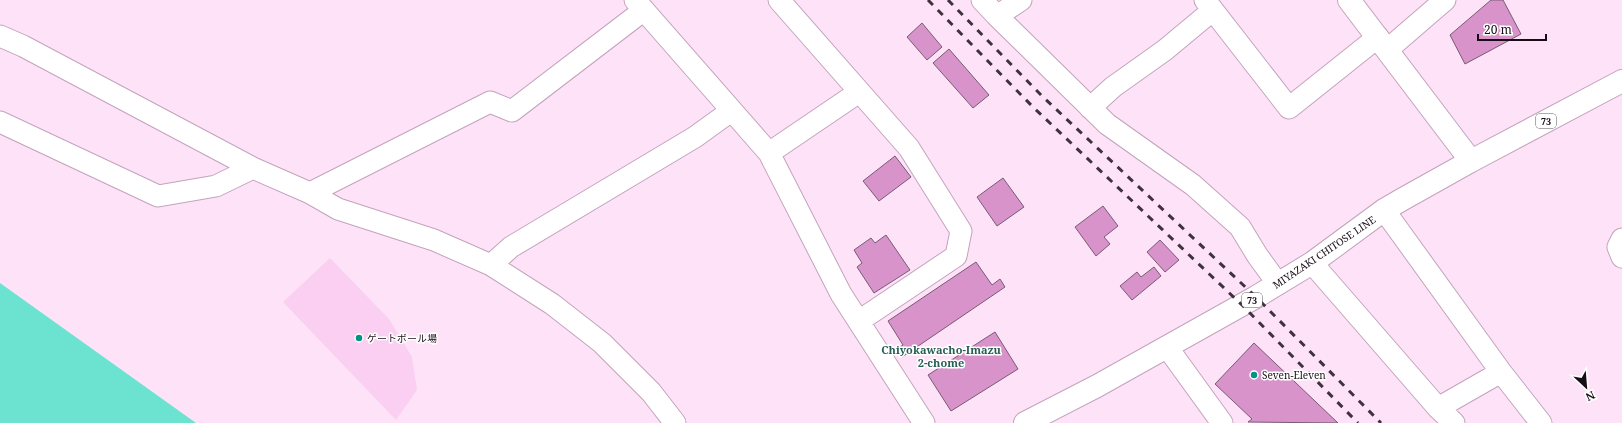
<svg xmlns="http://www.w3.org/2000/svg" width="1622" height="423" font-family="'Noto Serif','Noto Sans JP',serif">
	<rect width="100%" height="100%" fill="#fee3f8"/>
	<path fill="#facff1" d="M330 258 389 319 412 357 417 390 396 420 283 302Z"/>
	<path fill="#6be3d0" d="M0 283 196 423H0Z"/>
	<path fill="#d993cb" stroke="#785b72" d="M1491 0H1503L1521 34 1465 64 1450 35Z
		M922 23 942 47 927 60 907 37Z
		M949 49 989 95 973 108 933 63Z
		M895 156 911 177 879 201 863 181Z
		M1003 178 1024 207 997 226 977 197Z
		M1103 206 1118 226 1104 237 1110 244 1096 256 1075 227Z
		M886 235 910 270 874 293 857 267 862 263 854 250 871 238 875 243Z
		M1160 240 1179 260 1165 272 1147 252Z
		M976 262 992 285 1000 279 1005 287 902 357 897 349 903 345 888 321Z
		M1154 267 1161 276 1132 300 1120 286 1137 272 1141 277Z
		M995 332 1018 369 951 411 928 375Z
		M1254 343 1338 423 1248 422 1252 419 1215 384Z"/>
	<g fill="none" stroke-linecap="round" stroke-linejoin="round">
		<g stroke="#c3a3bc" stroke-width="23">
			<path id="street" d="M635 0 769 153 841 294 924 423
				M779 0 909 148 961 231 956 256 859 321
				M982 0 997 16 1107 124 1193 185 1240 227 1257 255 1278 284
				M1205 0 1289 108 1378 37
				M997 16 1021 0
				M0 36 23 46 253 168 310 193 338 209 434 240 491 265 552 304 602 343 651 392 675 423
				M1387 50 1445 0
				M1090 108 1113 87 1165 50 1213 10
				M0 122 158 196 216 186 253 168
				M769 153 859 92
				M310 193 490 102 512 111 644 10
				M1384 210 1501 372 1541 423
				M1622 239 1618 247 1622 257
				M1312 263 1438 408 1454 423
				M491 265 511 247 695 137 731 111
				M1167 347 1222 423
				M1438 408 1501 372"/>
		</g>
		<g stroke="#c3a3bc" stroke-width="24">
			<path id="secondary" d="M1349 0 1471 161"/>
		</g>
		<g stroke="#c3a3bc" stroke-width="24">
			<path id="primary" d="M1025 423 1097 386 1256 297 1312 263 1384 210 1403 199 1471 161 1622 81"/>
		</g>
		<use href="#street" stroke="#fff" stroke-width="21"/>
		<use href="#secondary" stroke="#fff" stroke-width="22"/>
		<use href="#primary" stroke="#fff" stroke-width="22"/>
		<path stroke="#3f313d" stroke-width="3" stroke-dasharray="7 7" stroke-linecap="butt" d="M928 0 1033 107 1242 305 1358 423
			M948 0 1042 96 1256 297 1381 423"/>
	</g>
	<g fill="#009484" stroke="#fff" stroke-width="1.5">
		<circle cx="359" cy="338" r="4"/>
		<circle cx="1254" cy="375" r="4"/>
	</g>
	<g text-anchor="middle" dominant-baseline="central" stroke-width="3" stroke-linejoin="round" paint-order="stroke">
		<g fill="#fff" stroke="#5d565c" stroke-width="1">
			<rect x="1536" y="114" width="20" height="14" rx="3"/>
			<rect x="1242" y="293" width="20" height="14" rx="3"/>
		</g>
		<g font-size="9" font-weight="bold" fill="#180d16">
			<text x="1546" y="121">73</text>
			<text x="1252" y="300">73</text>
		</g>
		<g font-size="10" fill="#180d16" stroke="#fff">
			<text transform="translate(1324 252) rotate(-34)">MIYAZAKI CHITOSE LINE</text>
		</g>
		<g font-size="10" fill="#180d16" stroke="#fff" text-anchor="start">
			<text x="367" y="338">ゲートボール場</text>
			<text x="1262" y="375">Seven-Eleven</text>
		</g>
		<g font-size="11" font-weight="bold" fill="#265d54" stroke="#fff">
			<text x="941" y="349">Chiyokawacho-Imazu<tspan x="941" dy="13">2-chome</tspan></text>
		</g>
	</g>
	<g transform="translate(1586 387) rotate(154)" stroke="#ffffff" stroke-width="3" paint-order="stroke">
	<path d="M0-3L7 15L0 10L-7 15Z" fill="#180d16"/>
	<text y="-6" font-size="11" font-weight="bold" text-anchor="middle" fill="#180d16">N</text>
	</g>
	<path d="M1478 34v6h68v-6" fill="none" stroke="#180d16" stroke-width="2"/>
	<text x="1484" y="34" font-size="12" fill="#180d16" stroke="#ffffff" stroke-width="3" paint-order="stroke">20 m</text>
</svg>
